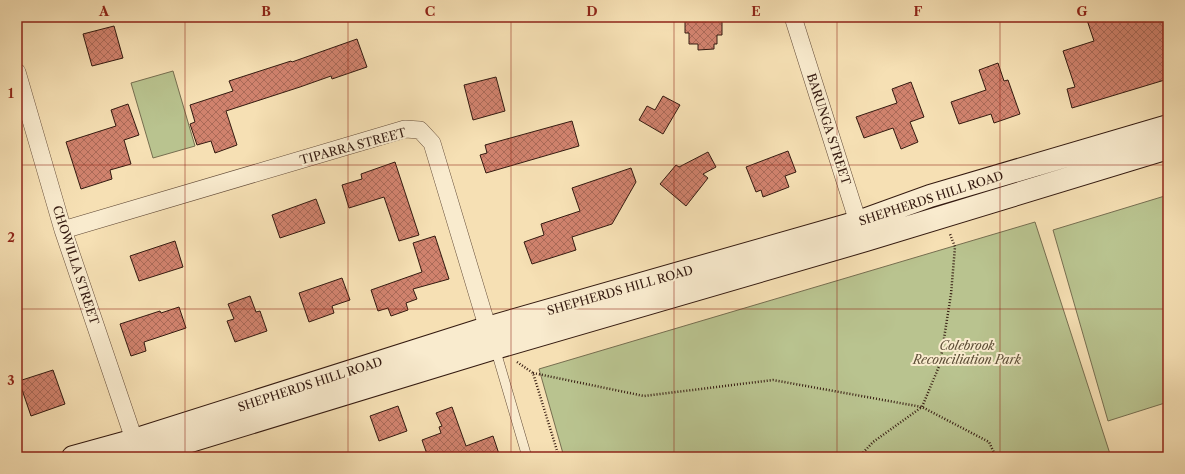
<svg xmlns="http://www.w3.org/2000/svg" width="1185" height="474" font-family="'Libre Caslon Text',serif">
	<defs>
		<pattern id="building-cross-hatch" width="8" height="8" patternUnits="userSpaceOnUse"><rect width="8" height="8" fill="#d0826d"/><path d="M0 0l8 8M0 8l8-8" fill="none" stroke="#aa6a58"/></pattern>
	</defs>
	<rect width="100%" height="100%" fill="#f6e0b4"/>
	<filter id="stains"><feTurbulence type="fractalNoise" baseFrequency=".005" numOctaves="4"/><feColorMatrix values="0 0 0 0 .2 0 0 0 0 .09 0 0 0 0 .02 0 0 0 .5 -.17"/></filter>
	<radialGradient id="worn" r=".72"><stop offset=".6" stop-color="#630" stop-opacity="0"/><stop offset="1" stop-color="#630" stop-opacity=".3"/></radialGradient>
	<path fill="#b9c38f" stroke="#766e50" d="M173 71 195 146 153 158 131 83Z
		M1168 195V402L1108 421 1053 230Z
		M1035 222 1111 457H564L539 369Z"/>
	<path fill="url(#building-cross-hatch)" stroke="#341a10" d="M685 17H722V35H717V44H714V49L698 50V44H689V33H685Z
		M1086 17H1165L1168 27V79L1072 108 1067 89 1075 87 1063 51 1094 41Z
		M114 26 123 58 92 66 83 34Z
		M357 39 367 67 332 79 331 76 300 87 226 111 237 145 215 153 211 141 197 145 190 124 195 122 190 105 233 91 229 81 291 61 292 62Z
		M998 63 1004 81 1008 80 1020 114 994 123 991 114 959 124 951 102 986 90 979 70Z
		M496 77 505 111 473 120 464 85Z
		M911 82 924 117 910 122 918 142 901 149 893 128 864 138 856 117 897 103 892 89Z
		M663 96 680 105 663 134 639 120 647 106 655 110Z
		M128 104 139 135 124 140 131 164 110 170 112 179 81 189 66 142 116 126 111 110Z
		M572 121 579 146 486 173 480 155 487 153 485 145Z
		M788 151 796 172 785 176 789 187 763 197 761 190 756 192 746 167Z
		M708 152 716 167 703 174 708 178 686 206 660 184 676 165 679 167Z
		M395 162 419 235 399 241 384 197 349 208 342 185 362 179 361 174Z
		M631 168 636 182 612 224 572 237 576 250 532 264 524 242 544 235 541 224 580 211 572 188Z
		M316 199 325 223 280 238 272 215Z
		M435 236 449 279 413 289 417 299 406 303 408 310 391 316 388 308 378 311 371 290 422 272 413 243Z
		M175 241 183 267 139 281 130 256Z
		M342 278 350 300 332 306 334 313 309 322 299 293Z
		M250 296 256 312 260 311 267 331 235 342 227 321 234 319 228 304Z
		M179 307 186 328 144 342 146 351 131 356 120 324 160 311 161 313Z
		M53 370 65 404 31 416 19 381Z
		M398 406 407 431 379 441 370 416Z
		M452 407 466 446 493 436 500 457H428L422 440 441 433 439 427 442 426 436 413Z"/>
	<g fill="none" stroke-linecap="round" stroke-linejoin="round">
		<g stroke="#644c39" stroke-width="10">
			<path id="service" d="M495 348 527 457"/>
		</g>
		<g stroke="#644c39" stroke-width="18">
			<path id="minor" d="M793 17 858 222 863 234
				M17 72 63 230 138 451
				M63 230 405 129 420 130 432 143 491 339"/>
		</g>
		<g stroke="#341a10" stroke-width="24">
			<path id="secondary" d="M73 457 131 441 487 328 858 222 930 196 1168 126
				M138 457 495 348 866 240 1168 148"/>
		</g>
		<path stroke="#341a10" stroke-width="2.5" stroke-dasharray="1 2" stroke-linecap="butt" d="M517 362 533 373 559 457
			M533 373 644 396 773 380 922 407 989 442 996 457
			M859 457 873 442 922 407 940 364 951 294 955 247 950 234"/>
		<use href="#service" stroke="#f9ebce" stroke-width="9"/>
		<use href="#minor" stroke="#f9ebce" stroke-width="17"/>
		<use href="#secondary" stroke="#f9ebce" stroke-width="22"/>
	</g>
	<path fill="none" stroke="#8f2418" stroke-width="1" stroke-opacity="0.55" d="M185 17V457M348 17V457M511 17V457M674 17V457M837 17V457M1000 17V457M17 165H1168M17 309H1168"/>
	<g text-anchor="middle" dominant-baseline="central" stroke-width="4" stroke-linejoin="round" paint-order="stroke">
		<g font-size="12" fill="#341a10" stroke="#f9ebce">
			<text transform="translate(829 129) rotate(72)">BARUNGA STREET</text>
			<text transform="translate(353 146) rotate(-15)">TIPARRA STREET</text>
			<text transform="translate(931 198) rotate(-18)">SHEPHERDS HILL ROAD</text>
			<text transform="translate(76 265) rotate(72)">CHOWILLA STREET</text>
			<text transform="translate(620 290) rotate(-16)">SHEPHERDS HILL ROAD</text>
			<text transform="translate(310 384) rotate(-18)">SHEPHERDS HILL ROAD</text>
		</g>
		<g font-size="12" font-style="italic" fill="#5c4d36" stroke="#f9ebce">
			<text x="967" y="345">Colebrook<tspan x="967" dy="14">Reconciliation Park</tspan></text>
		</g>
	</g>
	<rect width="1185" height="474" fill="none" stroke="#f6e0b4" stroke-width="44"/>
	<rect x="22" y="22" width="1141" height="430" fill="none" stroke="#8f2418" stroke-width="1.5"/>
	<g font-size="13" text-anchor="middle" font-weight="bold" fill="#8f2418">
		<text x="104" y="16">A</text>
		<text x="266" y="16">B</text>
		<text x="430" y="16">C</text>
		<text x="592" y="16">D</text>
		<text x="756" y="16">E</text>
		<text x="918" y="16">F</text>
		<text x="1082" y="16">G</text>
		<text x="11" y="98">1</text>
		<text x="11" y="242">2</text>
		<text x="11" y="385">3</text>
	</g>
	<rect width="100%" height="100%" filter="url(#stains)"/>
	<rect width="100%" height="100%" fill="url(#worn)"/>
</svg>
